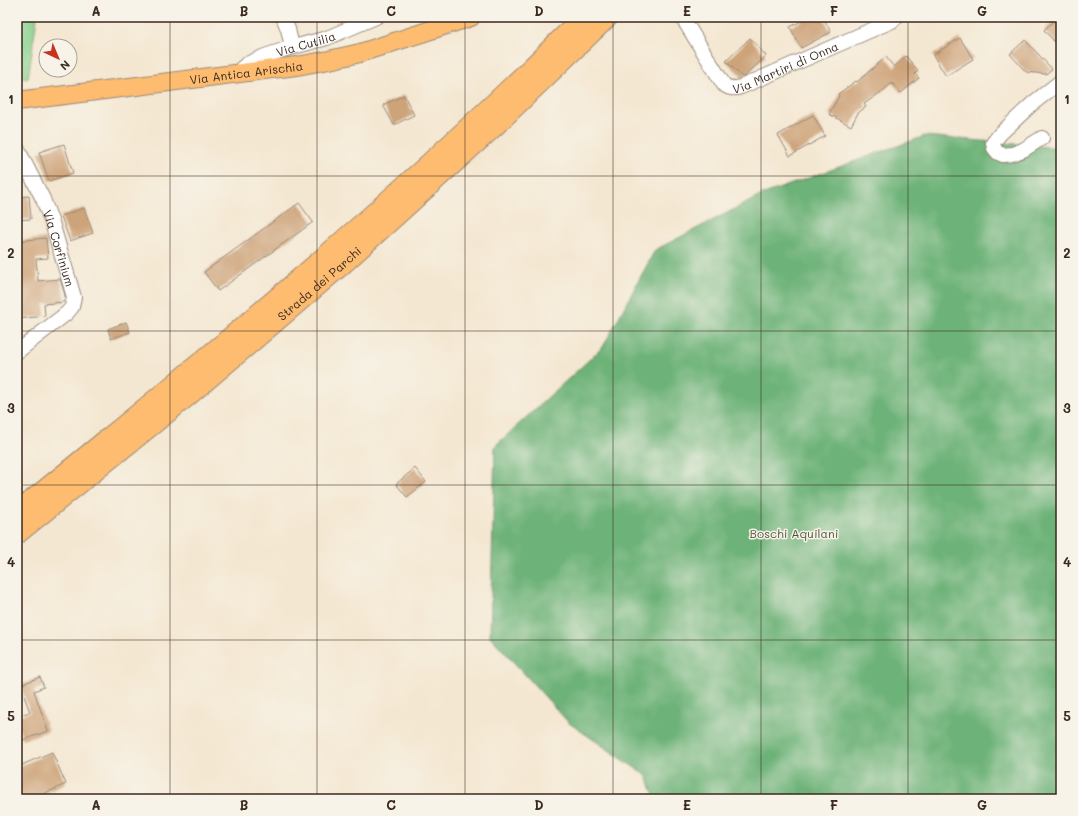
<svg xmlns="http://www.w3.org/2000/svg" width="1078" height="816" font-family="Mali,sans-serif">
	<rect width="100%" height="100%" fill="#f7f3e8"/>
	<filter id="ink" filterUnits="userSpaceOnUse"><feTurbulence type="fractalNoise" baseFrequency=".025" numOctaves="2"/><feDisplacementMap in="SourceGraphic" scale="8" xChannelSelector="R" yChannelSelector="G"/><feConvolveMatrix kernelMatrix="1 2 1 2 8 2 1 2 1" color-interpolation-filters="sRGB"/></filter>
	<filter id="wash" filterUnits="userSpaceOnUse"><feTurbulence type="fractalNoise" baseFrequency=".012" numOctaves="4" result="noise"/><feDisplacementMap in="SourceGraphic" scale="16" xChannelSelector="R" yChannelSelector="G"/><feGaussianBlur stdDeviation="0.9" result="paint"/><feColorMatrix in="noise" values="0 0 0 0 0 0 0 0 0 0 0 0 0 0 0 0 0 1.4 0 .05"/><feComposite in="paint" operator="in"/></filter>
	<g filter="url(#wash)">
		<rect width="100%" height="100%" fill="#f4e7d1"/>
		<path fill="#87d08c" stroke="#617d55" d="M17 17H37L28 78 17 79Z"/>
		<path fill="#6db278" stroke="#546e4b" d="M925 136 1061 148V799H655L647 776 569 723 490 636 495 446 603 347 655 250 764 194Z"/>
		<g id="blocks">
			<path fill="#cda379" d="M809 17H823L831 32 801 48 790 27Z
				M1058 17H1061V49L1044 30Z
				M750 38 766 56 745 76 742 77 726 61Z
				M960 38 973 59 946 76 933 55Z
				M1025 40 1052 69 1046 74 1026 72 1010 54Z
				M906 56 918 71 915 74 919 78 901 93 892 83 884 90 864 104 866 107 858 113 851 126 829 114 839 96 838 94 856 81 857 82 886 57 894 67Z
				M404 95 414 115 394 125 383 105Z
				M813 115 825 136 790 156 778 135Z
				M64 144 73 173 49 181 39 152Z
				M29 196 31 219 17 220V197Z
				M299 203 313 222 218 291 204 272Z
				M84 208 93 233 70 241 61 216Z
				M46 238 48 258 36 259 38 281 60 279 65 295 64 302 44 304 45 316 17 319V241Z
				M126 322 130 332 111 339 108 329Z
				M415 468 426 482 407 497 396 484Z
				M40 677 44 687 34 691 48 731 23 740 17 724V716L30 712 20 685Z
				M52 752 66 784 32 799H17V767Z"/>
		</g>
	</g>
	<g filter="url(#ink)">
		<use href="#blocks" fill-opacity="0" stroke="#988878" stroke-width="1"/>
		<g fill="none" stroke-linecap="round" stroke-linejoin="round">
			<g stroke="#988878" stroke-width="16">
				<g id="minor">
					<path d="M283 17 288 29 292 47"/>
					<path id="s1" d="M682 17 724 85C730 89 734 89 741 87L892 21 896 17"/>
					<path id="s2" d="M240 73 242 68 247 64 265 56 286 49 327 38 376 17"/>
					<path d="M1042 138 1023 150 1012 154 1003 155 998 153 994 148 993 143 1000 134 1032 104 1061 81"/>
					<path id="s3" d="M17 148 43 199 52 223 74 297 72 307 67 313 17 352"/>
				</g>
			</g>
			<g stroke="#988878" stroke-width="20">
				<g id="major">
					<path id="s4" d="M17 101 297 66 329 60 360 53 471 17"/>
				</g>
			</g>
			<g stroke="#988878" stroke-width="23">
				<g id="highway">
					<path d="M17 513C46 490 74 467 102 444 164 394 225 343 286 291 388 203 488 113 584 17"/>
					<path id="s5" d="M17 533 188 395 253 340 343 263 494 126 607 17"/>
				</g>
			</g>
			<use href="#minor" stroke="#fff" stroke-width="14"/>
			<use href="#major" stroke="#fdbc70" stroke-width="18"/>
			<use href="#highway" stroke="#fdbc70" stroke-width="21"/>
		</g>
	</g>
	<path fill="none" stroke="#3b2a1e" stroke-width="1" stroke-opacity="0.55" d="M170 17V799M317 17V799M465 17V799M613 17V799M761 17V799M908 17V799M17 176H1061M17 331H1061M17 485H1061M17 640H1061"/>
	<g text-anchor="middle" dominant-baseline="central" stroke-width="3" stroke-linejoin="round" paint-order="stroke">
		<g font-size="12" fill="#3b2a1e" stroke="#f7f3e8">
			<text stroke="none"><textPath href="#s2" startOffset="74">Via Cutilia</textPath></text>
			<text stroke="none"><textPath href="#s1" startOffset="146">Via Martiri di Onna</textPath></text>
			<text stroke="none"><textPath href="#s4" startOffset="231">Via Antica Arischia</textPath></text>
			<text stroke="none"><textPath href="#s3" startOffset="109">Via Corfinium</textPath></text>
			<text stroke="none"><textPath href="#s5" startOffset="392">Strada dei Parchi</textPath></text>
		</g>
		<g font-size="12" fill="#4e543a" stroke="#f7f3e8">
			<text x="794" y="533">Boschi Aquilani</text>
		</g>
	</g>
	<rect width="1078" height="816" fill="none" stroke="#f7f3e8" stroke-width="44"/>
	<g transform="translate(58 58) rotate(136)"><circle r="19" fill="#f7f3e8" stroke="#aca397"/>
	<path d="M0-3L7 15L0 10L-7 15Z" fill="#c8321e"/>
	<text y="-6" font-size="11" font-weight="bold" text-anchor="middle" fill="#3b2a1e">N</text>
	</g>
	<rect x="22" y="22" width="1034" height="772" fill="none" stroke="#3b2a1e" stroke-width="1.5"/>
	<g font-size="13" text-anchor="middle" font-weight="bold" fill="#3b2a1e">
		<text x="96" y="16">A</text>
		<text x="244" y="16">B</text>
		<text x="391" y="16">C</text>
		<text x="539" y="16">D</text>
		<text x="687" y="16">E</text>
		<text x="834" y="16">F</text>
		<text x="982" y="16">G</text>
		<text x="11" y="104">1</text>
		<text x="1067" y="104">1</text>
		<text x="11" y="258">2</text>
		<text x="1067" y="258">2</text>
		<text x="11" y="413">3</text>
		<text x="1067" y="413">3</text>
		<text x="11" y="567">4</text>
		<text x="1067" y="567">4</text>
		<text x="11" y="721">5</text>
		<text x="1067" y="721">5</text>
		<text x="96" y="810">A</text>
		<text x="244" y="810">B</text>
		<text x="391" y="810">C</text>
		<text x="539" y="810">D</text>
		<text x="687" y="810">E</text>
		<text x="834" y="810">F</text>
		<text x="982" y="810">G</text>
	</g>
</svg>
